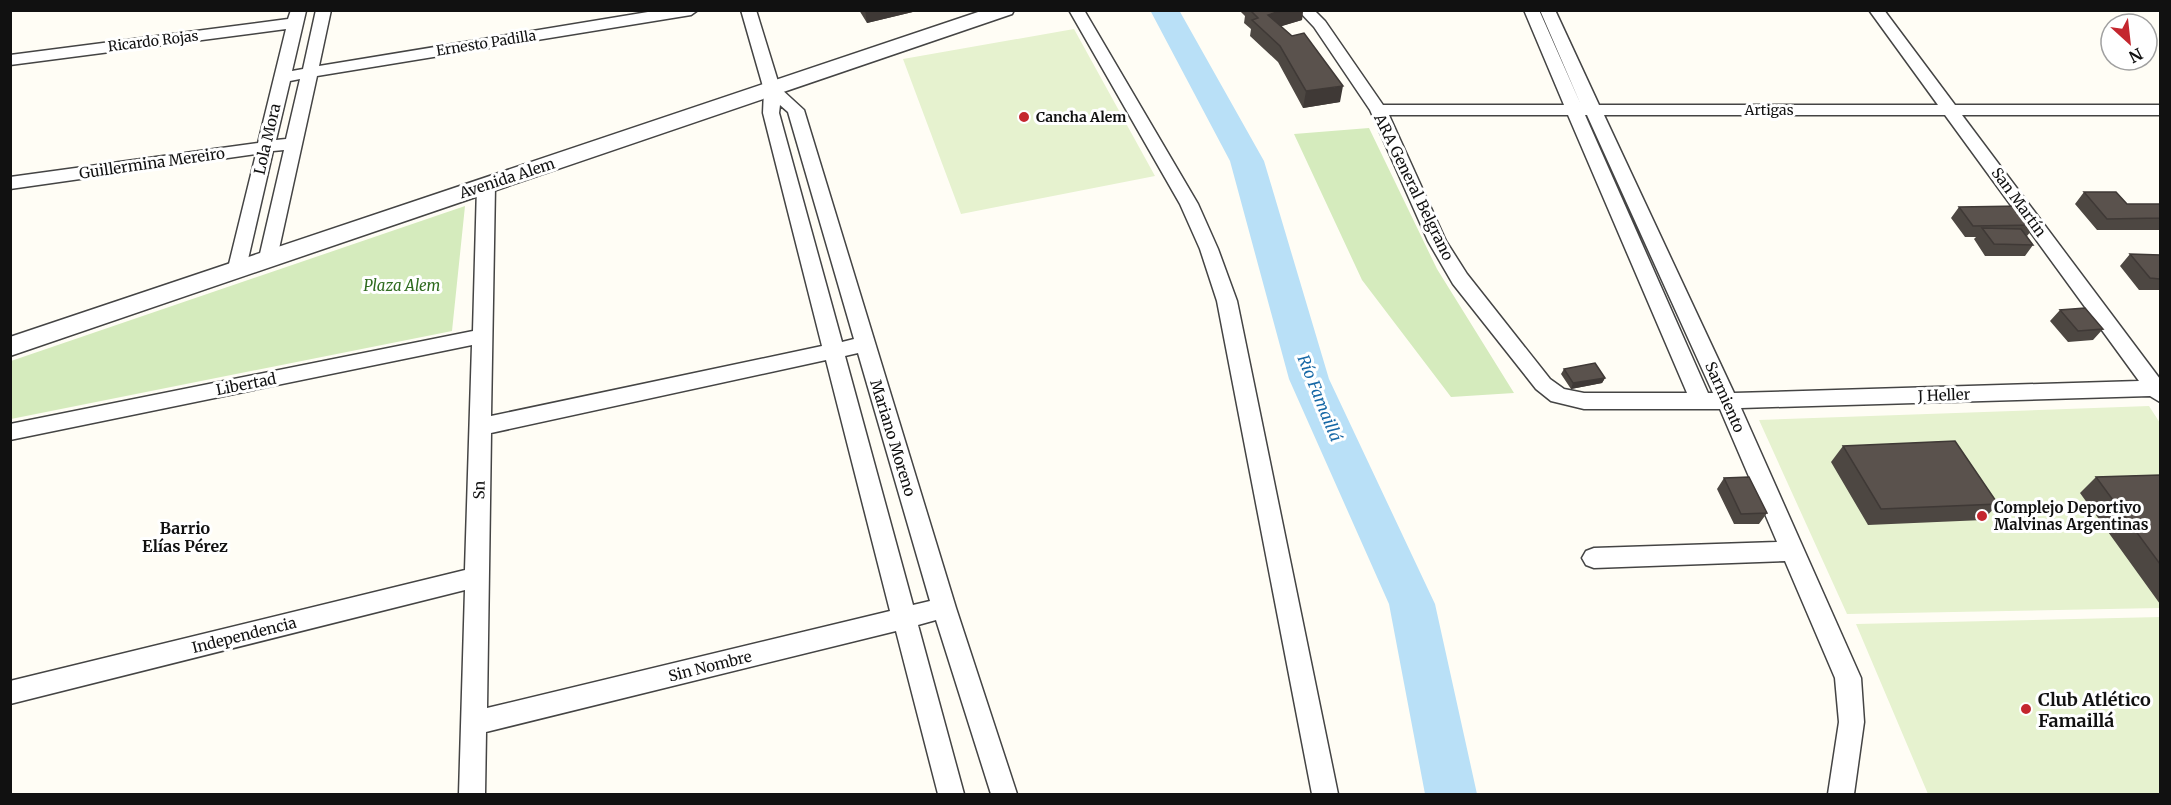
<svg xmlns="http://www.w3.org/2000/svg" width="2171" height="805" font-family="Merriweather,serif">
	<rect width="100%" height="100%" fill="#fffdf5"/>
	<path fill="#d5ebbd" d="M1369 128 1437 269 1514 393 1451 397 1362 280 1294 134Z
		M465 206 452 331 11 419V361Z"/>
	<path fill="#e6f2cf" d="M1074 29 1155 176 961 214 903 59Z
		M2149 406 2160 423V608L1847 614 1759 420Z
		M2160 617V794H1928L1856 624Z"/>
	<g fill="none" stroke-linecap="round" stroke-linejoin="round">
		<path fill="#b9e0f7" fill-rule="evenodd" d="M1150 10H1179L1264 161 1329 379 1435 604 1477 794H1425L1389 604 1289 379 1230 161Z"/>
		<g stroke="#444" stroke-width="3">
			<path id="minor" d="M291 10 306 11 292 71 303 69 316 10H331L319 66 660 10H698L691 15 317 76 277 258 275 262H261L259 258 284 150 273 151 246 268 244 273H230L228 268 256 154 10 189V177L258 143 286 29 10 65V55L288 19ZM300 79 286 139 276 140 290 81Z
				M741 10H756L780 88 804 110 956 608 1017 794H991L936 620 918 625 964 794H938L896 631 486 732 485 794H459L465 590 10 704V681L465 570 472 345 10 440V424L473 331 477 186 480 182H492L495 186 491 416 822 346 763 113 764 90ZM780 105 788 112 854 339 842 342 779 113ZM858 353 930 601 913 605 845 356ZM826 360 890 611 487 708 491 433Z
				M1069 10H1084L1198 204 1218 249 1237 301 1338 794H1312L1217 301 1200 249 1180 204Z
				M1298 10H1314L1325 21 1383 105H1564L1524 10H1539L1581 105 1540 10H1555L1599 105H1938L1869 10H1884L1955 105H2160V115H1962L2160 379V402L2150 396 1741 408 1861 678 1864 722 1854 794H1828L1839 722 1835 678 1785 561 1594 568 1586 565 1582 558 1586 551 1594 548 1777 542 1720 409H1584L1551 401 1536 389 1453 284 1428 241 1370 110 1314 27ZM1389 115H1568L1687 393H1584L1564 389 1550 379 1467 274 1446 241ZM1585 115H1587L1713 393H1708ZM1604 115H1945L2139 381 1734 393Z"/>
		</g>
		<g stroke="#444" stroke-width="3">
			<path id="tertiary" d="M984 10H1014L1012 14 10 356V337Z"/>
		</g>
		<use href="#minor" fill="#fff" fill-rule="evenodd"/>
		<use href="#tertiary" fill="#fff" fill-rule="evenodd"/>
	</g>
	<path fill="#4d4742" d="M859 10H921L867 23Z
		M1239 10H1303L1302 20 1281 26 1340 102 1303 108 1278 62 1250 36 1251 29 1244 23 1245 16Z
		M2084 192 2127 204H2160V230H2097L2075 204Z
		M1959 207 2036 225 2027 236 2033 245 2025 256H1985L1974 239 1976 237H1965L1951 218Z
		M2130 254 2160 255V290H2139L2120 266Z
		M2060 310 2103 329 2093 340 2068 342 2050 321Z
		M1564 369 1605 378 1602 383 1571 389 1561 374Z
		M1843 446 1998 504 1983 520 1868 525 1831 462Z
		M2160 475V604L2080 493 2096 477Z
		M1724 478 1767 513 1759 524H1734L1717 489Z"/>
	<path fill="#3f3936" d="M865 10H921L867 23Z
		M1283 10H1303L1302 20 1266 31 1268 15Z
		M1343 86 1340 102 1303 108 1306 91Z
		M1605 378 1602 383 1571 389 1573 383Z"/>
	<path fill="#5a524d" stroke="#3f3936" stroke-width="1.5" d="M1250 10H1283L1268 15 1292 36 1304 33 1343 86 1306 91 1280 46 1252 20 1258 18Z
		M2084 192H2116L2127 204H2160V218L2107 219Z
		M2021 206 2036 225 1973 226 1959 207Z
		M1982 228 2021 229 2033 245 1994 244Z
		M2130 254 2160 255V279L2150 278Z
		M2085 308 2103 329 2078 331 2060 310Z
		M1595 363 1605 378 1573 383 1564 369Z
		M1955 441 1998 504 1881 509 1843 446Z
		M2160 475V564L2096 477Z
		M1749 477 1767 513 1741 514 1724 478Z"/>
	<g fill="#c4262e" stroke="#fff" stroke-width="2">
		<circle cx="1024" cy="117" r="6"/>
		<circle cx="1982" cy="516" r="6"/>
		<circle cx="2026" cy="709" r="6"/>
	</g>
	<g text-anchor="middle" dominant-baseline="central" stroke-width="6" stroke-linejoin="round" paint-order="stroke">
		<g font-size="14" fill="#111" stroke="#fff">
			<text transform="translate(153 41) rotate(-7)">Ricardo Rojas</text>
			<text transform="translate(486 43) rotate(-9)">Ernesto Padilla</text>
			<text x="1769" y="110">Artigas</text>
		</g>
		<g font-size="14" font-weight="bold" fill="#111" stroke="#fff" text-anchor="start">
			<text x="1036" y="117">Cancha Alem</text>
		</g>
		<g font-size="15" fill="#111" stroke="#fff">
			<text transform="translate(267 139) rotate(-77)">Lola Mora</text>
			<text transform="translate(152 163) rotate(-8)">Guillermina Mereiro</text>
			<text transform="translate(507 178) rotate(-18)">Avenida Alem</text>
			<text transform="translate(1414 187) rotate(64)">ARA General Belgrano</text>
			<text transform="translate(2019 202) rotate(54)">San Martín</text>
			<text transform="translate(246 384) rotate(-11)">Libertad</text>
			<text transform="translate(1944 395) rotate(-2)">J Heller</text>
			<text transform="translate(1725 397) rotate(66)">Sarmiento</text>
			<text transform="translate(893 438) rotate(73)">Mariano Moreno</text>
			<text transform="translate(479 490) rotate(-89)">Sn</text>
			<text transform="translate(244 635) rotate(-14)">Independencia</text>
			<text transform="translate(710 666) rotate(-14)">Sin Nombre</text>
		</g>
		<g font-size="15" font-style="italic" fill="#2f6b1f" stroke="#fff">
			<text x="402" y="285">Plaza Alem</text>
		</g>
		<g font-size="15" font-weight="bold" fill="#111" stroke="#fff" text-anchor="start">
			<text x="1994" y="507">Complejo Deportivo<tspan x="1994" dy="17">Malvinas Argentinas</tspan></text>
		</g>
		<g font-size="16" font-style="italic" fill="#1768a6" stroke="#fff">
			<text transform="translate(1320 398) rotate(68)">Río Famaillá</text>
		</g>
		<g font-size="16" font-weight="bold" fill="#111" stroke="#fff">
			<text x="185" y="528">Barrio<tspan x="185" dy="18">Elías Pérez</tspan></text>
		</g>
		<g font-size="18" font-weight="bold" fill="#111" stroke="#fff" text-anchor="start">
			<text x="2038" y="699">Club Atlético<tspan x="2038" dy="21">Famaillá</tspan></text>
		</g>
	</g>
	<rect width="2171" height="805" fill="none" stroke="#111111" stroke-width="24"/>
	<g transform="translate(2129 42) rotate(153)"><circle r="28" fill="#ffffff" stroke="#a0a0a0" stroke-width="1.5"/>
	<path d="M0-4.5L10 22L0 15L-10 22Z" fill="#c4262e"/>
	<text y="-9" font-size="16" font-weight="bold" text-anchor="middle" fill="#111111">N</text>
	</g>
</svg>
